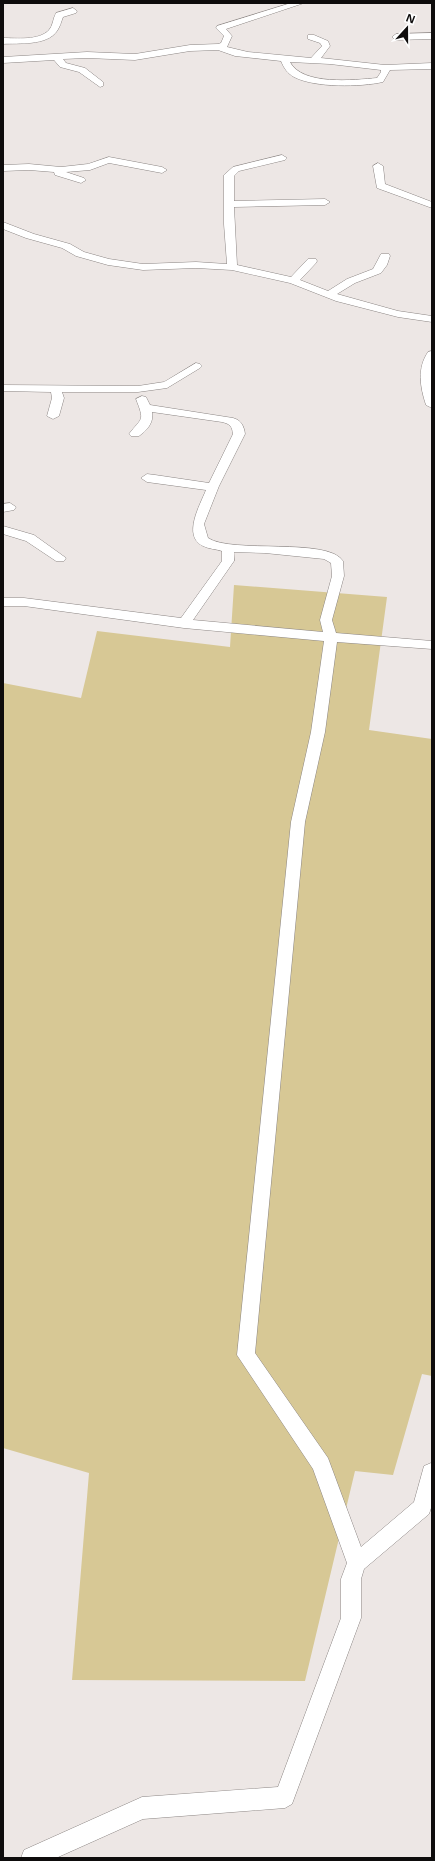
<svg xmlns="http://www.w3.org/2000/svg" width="435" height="1861" font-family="'Open Sans',sans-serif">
	<rect width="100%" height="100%" fill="#ede7e5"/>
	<path fill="#d7c895" d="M234 585 387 597 369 730 432 739V1376L422 1374 393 1475 355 1471 305 1681 72 1680 89 1473 3 1448V683L81 698 97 631 230 647Z"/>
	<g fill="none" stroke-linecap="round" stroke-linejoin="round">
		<g stroke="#8b8583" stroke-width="1">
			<path id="minor" d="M291 3H304L226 29 232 36 227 47 248 52 311 58 322 46 320 43 308 39V35H314L328 41 330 46 321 58 385 65 432 63V69L390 70 383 82C361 87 315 88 294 77 287 73 284 68 281 61L235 56 218 50 190 51 135 60 87 58 63 59 66 63 85 68 103 82V86L100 87 79 72 60 67 54 60 3 63V57L87 52 135 54 190 45 218 44 221 43 224 36 216 28 217 26ZM290 62 330 64 381 70V72L377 78C355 80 302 86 290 62Z
				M73 8 77 11 76 13 63 17C61 22 60 27 57 31 47 46 18 43 3 44V38C16 38 39 41 49 30 53 26 53 18 56 13Z
				M432 33V39L396 40 392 37 396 34Z
				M282 155 287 158 285 160 239 171 234 176V201L325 199 330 202 325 205 234 207 237 265 291 277 308 259H316L317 261 316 263 300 280 328 291 347 279 373 269 381 254H389L390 256 387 265 381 273 355 283 337 294 398 311 432 316V322L398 317 336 301 290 283 232 270 196 268 143 270 108 265 76 256 62 248 26 238 3 229V222L34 234 70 244 84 252 109 259 143 264 196 262 227 264 224 224V175L233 167Z
				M109 157 162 167 167 170 162 173 109 163 90 170 66 172 84 178 86 180 81 183 55 175 54 172 29 170 3 171V165L29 164 61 167 88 164Z
				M378 163 383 166 385 184 432 202V208L377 188 373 166Z
				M432 351V408L426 405C420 387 417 368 428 352Z
				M196 363 200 364 202 366 200 368 167 388 138 392H62L64 398 59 416 53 419 47 416 52 398 51 392 3 391V385L138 386 164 382Z
				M142 396 146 397 150 405 233 418C241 420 244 426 245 434L219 486 204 524 208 538C232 554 328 537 343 561L344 576 332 620 336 633 432 641V649L337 642 325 732 305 822 255 1353 328 1458 361 1547 414 1502 424 1466 431 1463 432 1505 429 1514 364 1569 361 1579V1618L292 1804 285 1808 143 1819 56 1858H21L24 1850 142 1797 278 1787 341 1618V1579L347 1563 313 1469 237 1355 291 822 311 732 324 641 184 628 24 606H3V598H24L181 618 222 561V551C216 549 209 549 203 546 182 536 200 505 206 490L147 482 141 478 147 474 155 475 209 483 233 434C232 426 230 424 222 422L152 412C154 423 147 430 139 436H131L129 434C142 417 145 422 136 399ZM234 552 265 553 324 559 331 563 332 576 320 620 323 632 193 620 234 561Z
				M10 503 16 507 14 510 3 512V504Z
				M3 526 34 535 66 558 64 561H56L26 541 3 534Z"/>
		</g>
		<use href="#minor" fill="#fff" fill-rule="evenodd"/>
	</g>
	<rect width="435" height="1861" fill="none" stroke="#0e0c0c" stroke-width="8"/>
	<g transform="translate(407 28) rotate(21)" stroke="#ffffff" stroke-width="3" paint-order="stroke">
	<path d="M0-3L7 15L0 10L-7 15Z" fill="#0e0c0c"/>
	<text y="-6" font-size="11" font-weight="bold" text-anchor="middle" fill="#0e0c0c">N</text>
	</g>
</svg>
